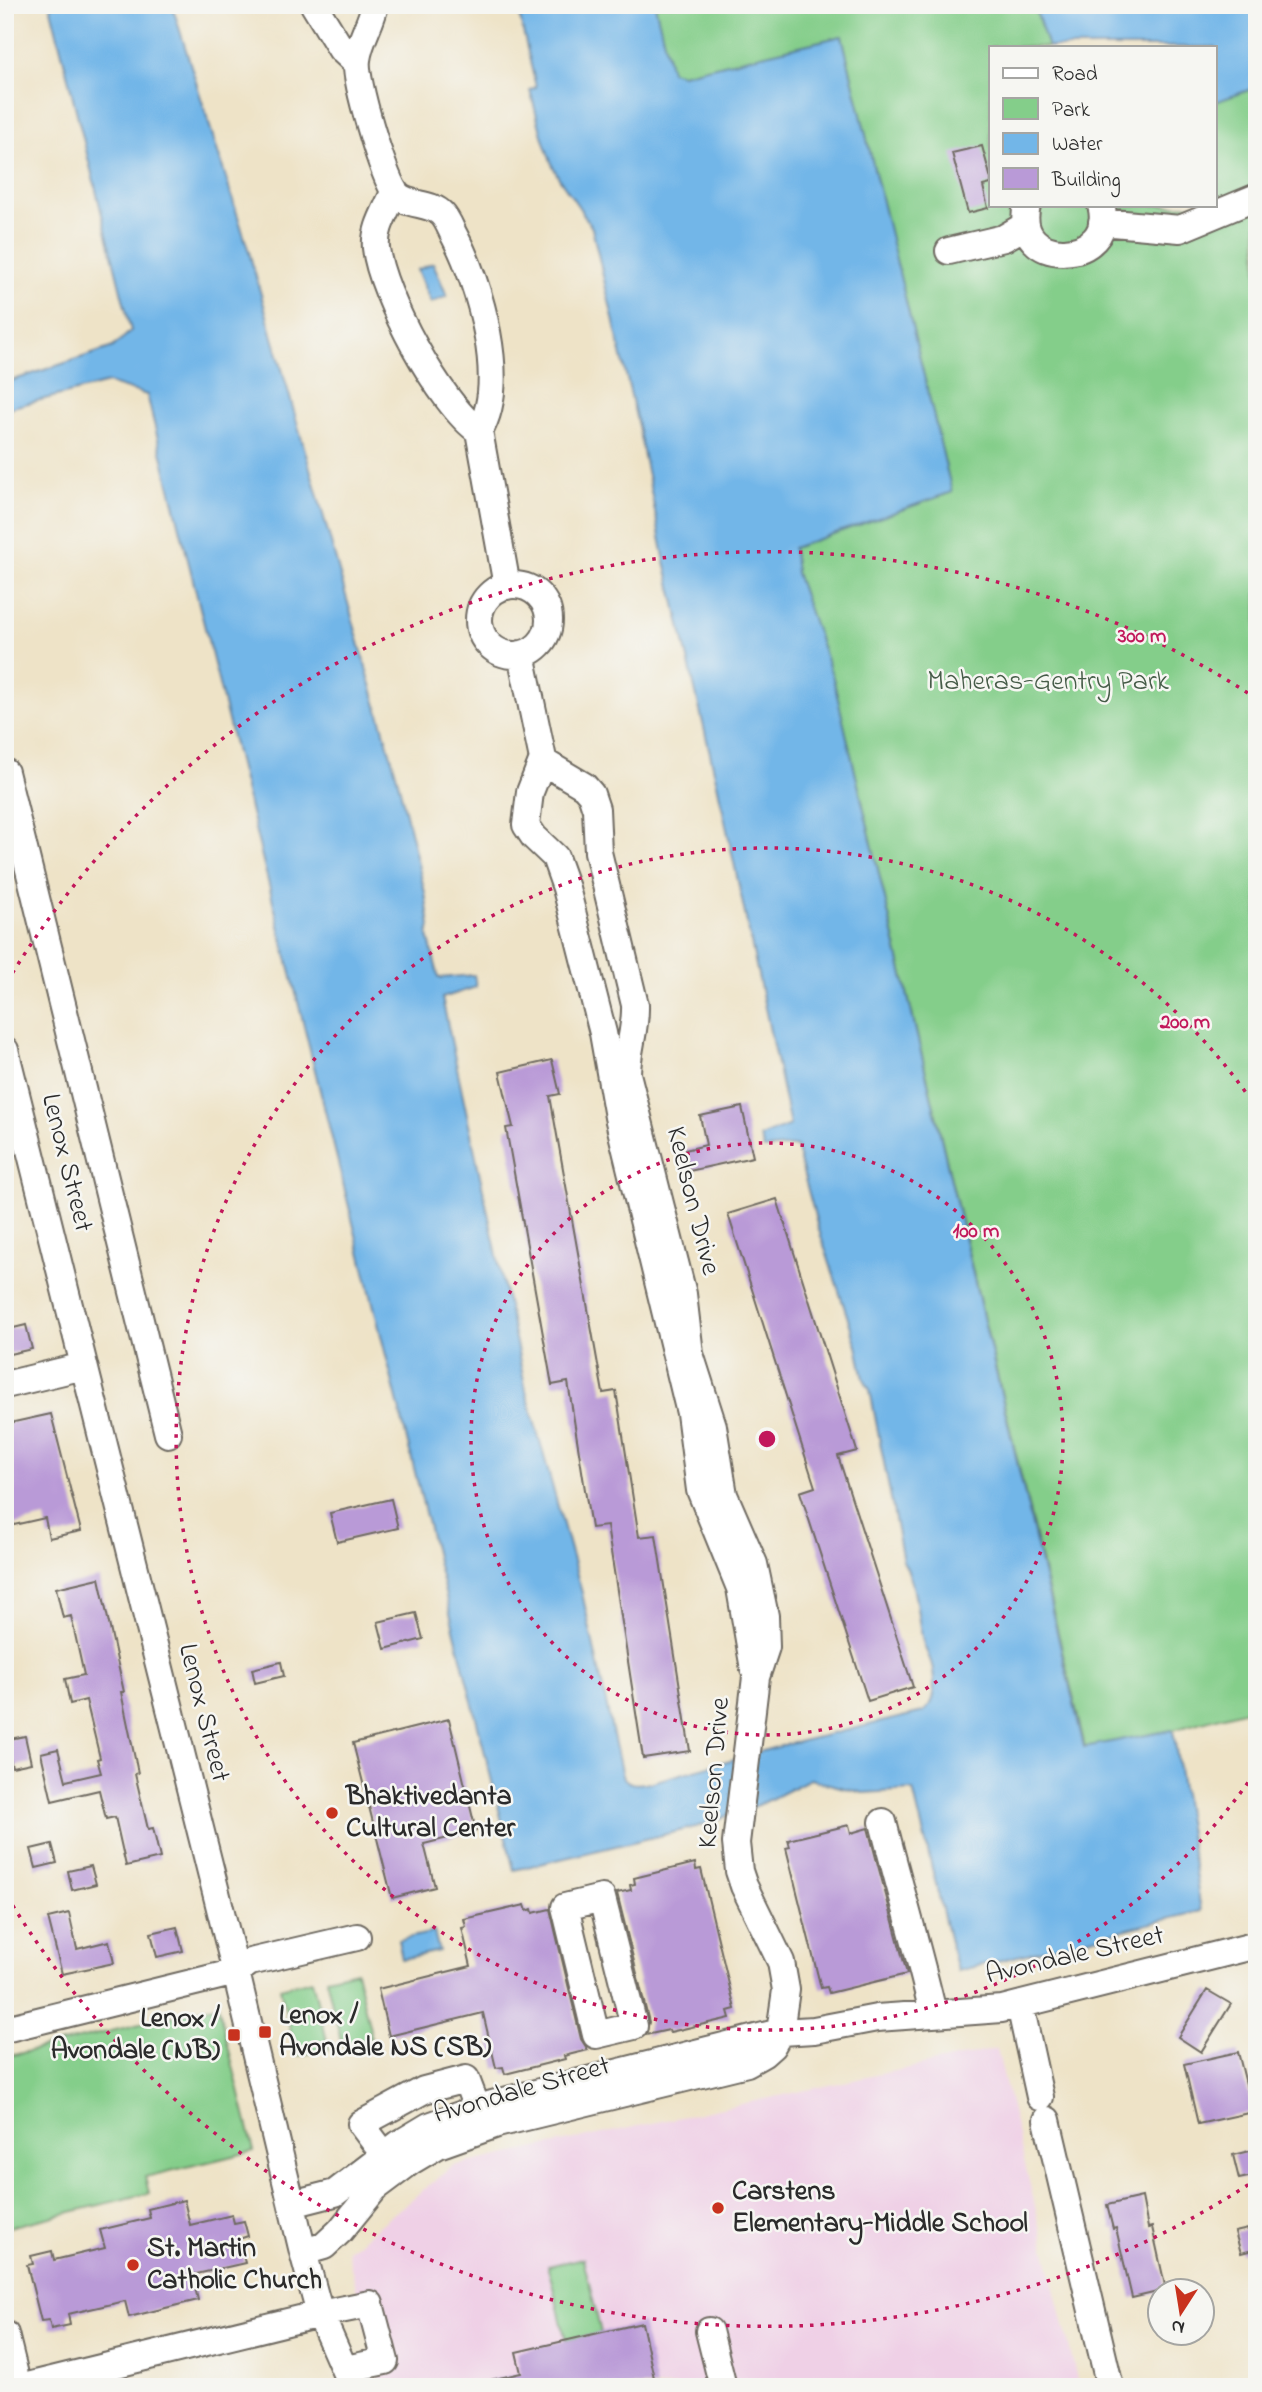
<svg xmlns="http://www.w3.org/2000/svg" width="1262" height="2392" font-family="'Indie Flower',sans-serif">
	<rect width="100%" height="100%" fill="#f6f6f2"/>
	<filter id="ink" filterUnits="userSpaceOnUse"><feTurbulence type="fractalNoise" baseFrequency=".0143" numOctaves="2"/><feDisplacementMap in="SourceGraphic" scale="14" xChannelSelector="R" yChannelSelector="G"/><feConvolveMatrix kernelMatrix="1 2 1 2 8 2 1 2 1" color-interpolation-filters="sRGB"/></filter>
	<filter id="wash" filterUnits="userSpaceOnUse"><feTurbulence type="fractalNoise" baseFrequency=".00686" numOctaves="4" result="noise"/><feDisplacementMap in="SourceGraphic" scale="28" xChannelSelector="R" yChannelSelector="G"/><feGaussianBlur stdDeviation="1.57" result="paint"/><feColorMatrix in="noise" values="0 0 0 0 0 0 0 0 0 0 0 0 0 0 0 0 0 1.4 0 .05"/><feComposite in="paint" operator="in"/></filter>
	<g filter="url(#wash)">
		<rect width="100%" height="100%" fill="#eee3c7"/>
		<path fill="#efd0e6" d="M997 2049 1079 2387H381L347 2251 453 2166Z"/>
		<path fill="#84ce8a" stroke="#587c5a" stroke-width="2" d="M655 5H1034L1048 47H991V205H1215V102L1257 87V1707L1173 1730 1085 1747 833 678 796 573 793 548 952 492 842 36 682 74 671 72Z
			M356 1971 372 2038 342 2045 326 1978Z
			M312 1980 329 2049 297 2056 280 1988Z
			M218 2005 254 2151 145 2177 149 2193 5 2228V2057Z
			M583 2258 601 2333 566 2341 548 2266Z"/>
		<path fill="#72b6e8" stroke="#4e708a" stroke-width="2" d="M50 5H172L249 252 397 777 425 893 430 925 428 936 439 978 474 975 476 987 442 998 527 1395 582 1593 622 1776C630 1786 637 1784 649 1783L773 1748 923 1712C935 1703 935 1685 933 1671 932 1661 927 1654 924 1645 916 1618 918 1586 903 1561L870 1390 864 1379 857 1346 818 1227 796 1146 764 1149 760 1137 790 1125 717 783 664 557 638 426 592 228C582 210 570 195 559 178 544 152 538 118 530 90L536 87 517 5H655L671 71 682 74 842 36 952 492 793 548 796 573 833 678 1084 1747 1173 1730 1201 1911 957 1971 913 1790 863 1793 810 1779 763 1803 696 1827 514 1870 147 395 108 383 5 409V383L113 347 131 331Z
			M1034 5H1257V87L1215 102V47H1048Z
			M433 263 447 296 431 303 417 270Z
			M434 1932 439 1951 402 1959 398 1940Z"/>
		<g id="blocks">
			<path fill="#b99ad7" d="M982 146 991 179V184L983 186 988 208 968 213 952 153Z
				M552 1060 560 1094 550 1096 603 1393 616 1391 639 1537 656 1535 690 1751 643 1758 607 1526 591 1528 568 1382 552 1385 506 1128 513 1127 500 1072Z
				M742 1107 753 1157 689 1171 685 1150 706 1145 700 1116Z
				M777 1199 857 1451 838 1456 913 1687 868 1701 800 1492 815 1487 728 1214Z
				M26 1325 32 1349 5 1355V1330Z
				M51 1414 81 1531 49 1538 45 1518 5 1527V1424Z
				M391 1499 398 1528 337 1542 330 1513Z
				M99 1578 124 1692H121L138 1773 135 1774 148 1829 153 1828 160 1858 126 1866 115 1817 106 1819 99 1790 52 1801 41 1753 58 1749 66 1781 101 1773 97 1759 100 1758 86 1700 70 1704 65 1679 84 1675 71 1616 63 1618 56 1588Z
				M416 1613 423 1639 385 1649 378 1622Z
				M281 1662 284 1676 255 1683 252 1669Z
				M449 1719 476 1831 424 1844 435 1887 392 1898 353 1743Z
				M25 1736 31 1763 12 1767 5 1740Z
				M849 1825 851 1833 868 1828 907 1974 829 1993 827 1987 821 1988 786 1848 790 1847 788 1840Z
				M52 1844 57 1863 36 1868 31 1849Z
				M695 1863 696 1870 701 1869 735 2009 728 2011 730 2018 670 2032 669 2030 646 2035 649 2022 617 1893 631 1890 630 1885 635 1884 634 1878Z
				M91 1866 96 1884 72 1890 68 1871Z
				M525 1905 527 1911 532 1909 533 1913 550 1909 581 2039 588 2050 564 2056 565 2059 505 2074 503 2067 496 2068 483 2013 389 2036 378 1989 471 1966 462 1928 466 1927 464 1919Z
				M69 1913 77 1949 109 1941 114 1963 62 1974 48 1918Z
				M177 1927 183 1951 157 1957 151 1933Z
				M1207 1990 1231 2004 1201 2052 1178 2037Z
				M1238 2052 1253 2112 1198 2124 1184 2064Z
				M1257 2149V2175L1239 2179 1233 2155Z
				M1142 2197 1148 2228 1152 2227 1166 2290 1132 2298 1116 2228 1113 2229 1107 2205Z
				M184 2200 190 2225 232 2215 234 2223 244 2221 248 2236 239 2239 245 2263 192 2275 198 2300 129 2317 125 2301 68 2314 70 2325 51 2329 49 2320 41 2321 27 2265 33 2264 31 2256 52 2251 54 2260 105 2248 100 2230 150 2218 148 2209Z
				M1257 2227V2249L1241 2253 1235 2232Z
				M642 2323 656 2387H490V2380L521 2373 516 2352Z"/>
		</g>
	</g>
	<g filter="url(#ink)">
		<use href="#blocks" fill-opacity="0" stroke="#6f6b62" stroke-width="2"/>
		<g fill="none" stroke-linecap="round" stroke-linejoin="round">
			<g stroke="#6f6b62" stroke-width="30">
				<path id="minor" d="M314 5 341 49 356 63
					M375 5C371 24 359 41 357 60 354 79 383 175 395 192 404 207 430 201 442 214 448 220 451 230 455 237 479 283 509 383 479 431L507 586
					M394 192C387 210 374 228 376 248 381 294 441 406 479 431
					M1027 205C1011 270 1118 265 1101 205
					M1102 222 1180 229 1257 197
					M949 251 1004 238 1026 225
					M479 620a35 35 0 1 1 70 0a35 35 0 1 1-70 0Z
					M543 759 530 792 526 825 534 837 555 857 566 888 603 1033 618 1117 690 1413 700 1490 740 1588 754 1669
					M5 772 168 1434
					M5 1050 236 1972 303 2252 320 2314 352 2387
					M5 1385 84 1366
					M883 1822C899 1886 918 1948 933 2013
					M602 1898 634 2026 596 2035 565 1907Z
					M1020 2005 1040 2097
					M5 2029 236 1972 250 1962 357 1937
					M1047 2120 1110 2387
					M395 2169 361 2124 424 2090 466 2079 483 2124
					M292 2204 335 2193 399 2144 429 2126 451 2118 492 2104 780 2032 814 2030 877 2018 1002 2009 1257 1945
					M303 2252 324 2246 340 2231 375 2188 411 2161 438 2145 497 2124 747 2063 763 2054 772 2046 780 2032 786 1990 781 1962 744 1886 739 1871 736 1843 756 1677 766 1647 765 1616 754 1564 724 1495 713 1426 690 1354 683 1294 627 1074C627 1051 636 1029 635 1005L598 852 596 809 591 794 584 786 547 764 543 759 521 654
					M709 2331 723 2387
					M5 2334 18 2387
					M23 2387 320 2314 370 2304 385 2361 345 2369"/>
			</g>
			<use href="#minor" stroke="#fff" stroke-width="26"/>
		</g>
	</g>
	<g fill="none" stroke="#c2185b" stroke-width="3.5" stroke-dasharray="3.5 7">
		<circle cx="767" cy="1439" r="296"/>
		<path d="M1254 1774A591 591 0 1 1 1254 1104"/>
		<path d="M1257 2179A887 887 0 0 1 7 1896M7 982A887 887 0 0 1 1257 699"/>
	</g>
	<g fill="#c8321e" stroke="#f6f6f2" stroke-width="2.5">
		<circle cx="332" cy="1813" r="7"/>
		<rect x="258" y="2025" width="14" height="14" rx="3.5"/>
		<rect x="227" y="2028" width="14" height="14" rx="3.5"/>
		<circle cx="718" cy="2208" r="7"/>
		<circle cx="133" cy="2265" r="7"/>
	</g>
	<g text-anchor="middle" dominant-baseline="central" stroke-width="5" stroke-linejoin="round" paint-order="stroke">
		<g font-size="28" fill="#465c48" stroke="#f6f6f2">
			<text x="1048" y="682">Maheras-Gentry Park</text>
		</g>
		<g font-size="28" fill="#2b2b2b" stroke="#f6f6f2">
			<text transform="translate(66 1163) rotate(76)">Lenox Street</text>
			<text transform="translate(692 1201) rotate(76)">Keelson Drive</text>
			<text transform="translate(203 1713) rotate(76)">Lenox Street</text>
			<text transform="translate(715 1773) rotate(-85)">Keelson Drive</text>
			<text transform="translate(1075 1956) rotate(-13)">Avondale Street</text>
			<text transform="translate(522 2091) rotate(-16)">Avondale Street</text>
		</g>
		<g font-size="28" font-weight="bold" fill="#2b2b2b" stroke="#f6f6f2" text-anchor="start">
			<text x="346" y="1797">Bhaktivedanta<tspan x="346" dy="32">Cultural Center</tspan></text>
			<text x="279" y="2016">Lenox /<tspan x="279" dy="32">Avondale NS (SB)</tspan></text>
			<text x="220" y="2019" text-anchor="end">Lenox /<tspan x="220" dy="32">Avondale (NB)</tspan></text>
			<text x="732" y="2192">Carstens<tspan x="732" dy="32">Elementary-Middle School</tspan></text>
			<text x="147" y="2249">St. Martin<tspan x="147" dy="32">Catholic Church</tspan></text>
		</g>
	</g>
	<circle cx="767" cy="1439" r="10" fill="#c2185b" stroke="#f6f6f2" stroke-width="3.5"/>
	<g font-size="21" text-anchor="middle" font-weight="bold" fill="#c2185b" stroke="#f6f6f2" stroke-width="5" stroke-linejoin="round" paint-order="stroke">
		<text x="1142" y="642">300 m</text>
		<text x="1185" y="1028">200 m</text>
		<text x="976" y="1237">100 m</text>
	</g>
	<rect width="1262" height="2392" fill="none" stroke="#f6f6f2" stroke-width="28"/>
	<rect x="989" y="46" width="228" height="161" fill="#f6f6f2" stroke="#a5a5a2" stroke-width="2"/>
	<rect x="1003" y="68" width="35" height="10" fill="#ffffff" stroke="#a5a5a2" stroke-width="2"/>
	<text x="1052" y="80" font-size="21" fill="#2b2b2b">Road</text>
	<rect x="1003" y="98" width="35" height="21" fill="#84ce8a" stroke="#a5a5a2" stroke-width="2"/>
	<text x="1052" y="116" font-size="21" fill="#2b2b2b">Park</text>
	<rect x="1003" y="133" width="35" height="21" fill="#72b6e8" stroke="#a5a5a2" stroke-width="2"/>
	<text x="1052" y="150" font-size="21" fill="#2b2b2b">Water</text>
	<rect x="1003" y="168" width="35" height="21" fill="#b99ad7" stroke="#a5a5a2" stroke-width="2"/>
	<text x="1052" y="186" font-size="21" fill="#2b2b2b">Building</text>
	<g transform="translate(1181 2312) rotate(192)"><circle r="33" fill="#f6f6f2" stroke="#a5a5a2" stroke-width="2"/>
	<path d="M0-5L12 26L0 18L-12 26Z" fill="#c8321e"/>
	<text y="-10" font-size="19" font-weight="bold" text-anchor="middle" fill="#2b2b2b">N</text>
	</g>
</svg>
